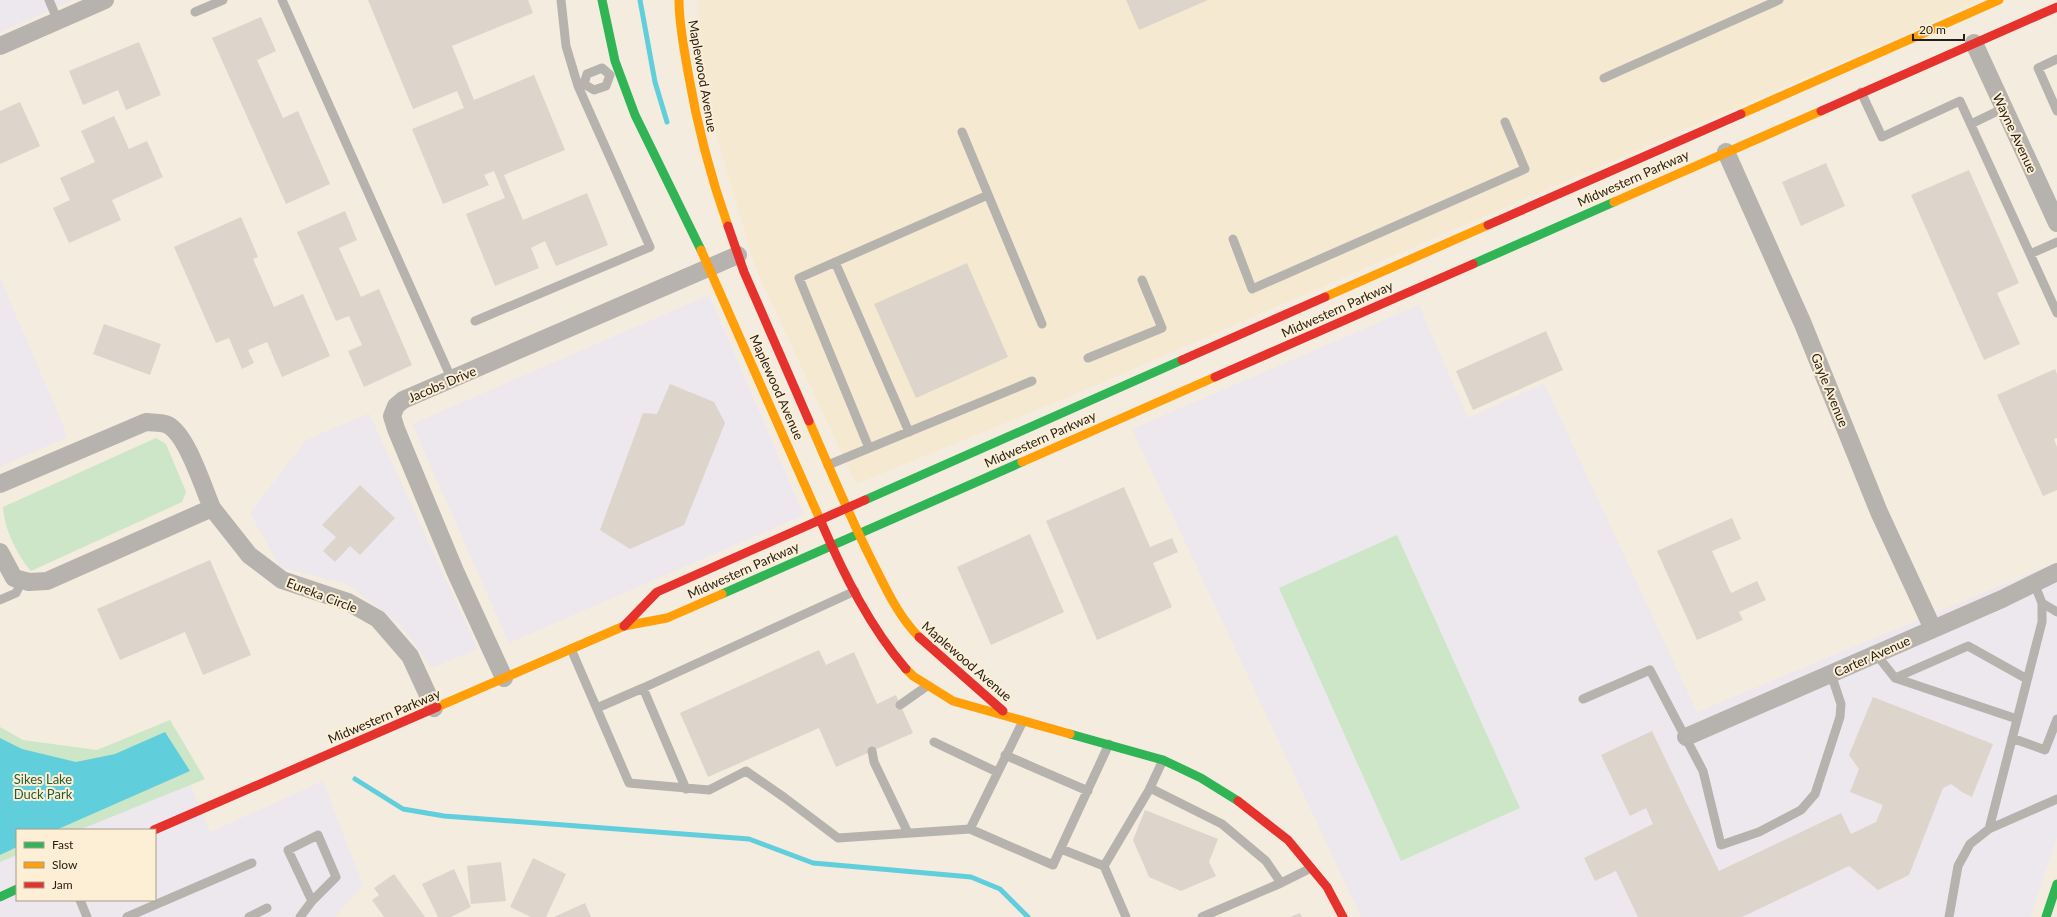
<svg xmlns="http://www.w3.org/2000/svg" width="2057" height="917" font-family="Lato,sans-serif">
	<rect width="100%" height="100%" fill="#f4ecdf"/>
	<path fill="#f6e9d1" d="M699 0H1979L1908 33 1066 398 856 484 755 267 699 75Z"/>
	<path fill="#ede8ee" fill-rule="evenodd" d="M0 0H73L0 32Z
		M0 278 68 437 0 467Z
		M709 295 804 515 509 643 412 424Z
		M1419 305 1468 418 1544 383 1697 712 2057 562V837L2031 917H1361L1132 429Z
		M369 413 478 649 432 668 400 625 348 585 280 567 250 513 306 440Z
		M169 734 210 832 323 781 363 885 335 917H0V738L77 757ZM17 830H155V900H17Z"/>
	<path fill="#cce6c7" d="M156 438 166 444 186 492 182 502 31 571C17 555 4 528 3 507Z
		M1397 535 1520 808 1401 861 1279 588Z
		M170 720 205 779 79 830H17V855L0 862V727L23 740 97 750Z"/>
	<path fill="#61cedb" d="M165 732 190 771 56 830H17V847L0 855V738L22 749 76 762 115 754Z"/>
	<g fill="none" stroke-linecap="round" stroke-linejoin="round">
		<path stroke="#61cedb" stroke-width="5" d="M640 0 655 82 667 122
			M355 779 403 809 444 816 749 839 813 863 971 877 1000 889 1028 917"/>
	</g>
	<path fill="#ddd4cb" d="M368 0H528L533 13 452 46 474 100 534 75 565 150 504 175 523 220 587 193 608 245 556 266 545 241 531 248 539 268 495 286 466 214 505 198 494 171 484 175 489 185 443 204 412 129 464 108 457 91 413 109Z
		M1126 0H1208L1139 30Z
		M261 17 276 51 257 60 283 118 298 111 330 184 286 204 212 38Z
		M139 42 161 95 126 110 118 90 83 105 69 71Z
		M20 102 40 146 0 164V111Z
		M114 116 129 149 147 141 163 177 112 200 121 220 69 243 53 208 70 200 60 178 95 162 81 131Z
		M1826 163 1845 206 1801 226 1782 182Z
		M1969 170 2019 283 1997 293 2020 344 1984 360 1911 195Z
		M345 211 357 240 339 248 361 297 379 289 412 365 364 387 348 351 362 345 349 316 336 321 297 232Z
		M241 217 258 257 253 259 274 307 303 294 330 356 282 377 267 342 248 350 254 363 242 369 229 338 216 343 174 247Z
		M967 263 1008 357 916 398 874 304Z
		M104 324 161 344 150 375 93 354Z
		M1546 331 1563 370 1473 410 1456 371Z
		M2055 369 2057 374V438L2054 439 2057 447V490L2043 496 1997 395Z
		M670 384 714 402 725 423 684 525 630 549 600 530 643 413 657 414Z
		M360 485 395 518 360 555 350 546 335 562 323 551 336 537 322 525Z
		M1124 487 1150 547 1172 538 1178 552 1153 563 1172 607 1097 640 1046 521Z
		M1732 518 1741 539 1712 551 1731 593 1757 581 1766 600 1739 612 1743 620 1697 640 1657 551Z
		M1030 534 1064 612 991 645 957 567Z
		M210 560 251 655 203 675 185 632 120 660 97 609Z
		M819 650 826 665 854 652 877 704 896 695 913 733 836 767 819 728 708 777 680 713Z
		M1873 697 1993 744 1972 797 1962 792 1951 784 1943 788 1909 875 1878 890 1849 866 1742 917H1638L1616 871 1595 881 1584 858 1653 824 1646 808 1630 816 1601 755 1652 731 1719 871 1841 813 1851 834 1876 822 1883 805 1850 792 1859 769 1849 755Z
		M1145 810 1218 839 1209 862 1216 876 1181 891 1149 877 1133 840Z
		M533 858 566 874 546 917H531L510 907Z
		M501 862 506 901 471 904 467 866Z
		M454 869 471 907 451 917H438L422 884Z
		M394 874 425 917H384L372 900 379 895 374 888Z
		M585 903 591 917H554Z
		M1300 913 1302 917H1290Z"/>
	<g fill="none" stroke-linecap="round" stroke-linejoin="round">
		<path stroke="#b6b2ae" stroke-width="9" d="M49 0 58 21
			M282 0 452 380
			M195 12 223 0
			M2057 59 2038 68 2057 111
			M1604 78 1779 0
			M584 84 587 74 602 68 610 75
			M584 84 594 90 606 86 610 75
			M1861 92 1882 137 1960 101 2057 313
			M1971 124 2004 108
			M962 132 1042 324
			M1233 239 1252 289 1525 169 1505 122
			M2030 254 2057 242
			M835 262 909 432
			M475 321 650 247 578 86 566 46 561 0
			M1088 358 1162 328 1142 280
			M869 448 799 278 988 195
			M828 465 1032 381
			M0 600 16 593 22 581
			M2042 603 2057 612
			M571 649 629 783 709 790 746 771 785 798 838 838 970 829 1023 721
			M1876 654 1895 678 2017 719
			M1895 678 1968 646 2027 679
			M643 688 855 591
			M1583 699 1650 670 1703 771 1721 845 1759 832 1801 810 1815 794 1840 717 1841 704 1831 674
			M900 705 927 686
			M597 708 643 688 686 789
			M2012 738 2045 750 2057 719
			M934 742 997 772
			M872 751 874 762 908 833
			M1005 755 1088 791
			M1150 788 1222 824 1266 861 1281 883
			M970 829 1053 865 1109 744
			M1989 829 2042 622V603L2034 583
			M1061 849 1104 866 1126 917
			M1104 866 1149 790 1163 760
			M80 900 87 917
			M127 917 252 863
			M249 917 267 908
			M300 917 312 901 336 877 318 835 288 850 312 901
			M1202 917 1281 883 1311 868
			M1949 917 1958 866 1970 844 1989 829 2057 799"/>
		<path stroke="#b6b2ae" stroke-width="18" d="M1974 43 2057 223
			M0 46 105 0
			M1726 152 1803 324 1879 512 1933 629
			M0 484 146 422C153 423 161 422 168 425 187 435 203 487 212 508L47 581 29 582 14 578 0 552
			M212 508 249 555 282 580 348 602 378 619 410 656 434 708
			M504 678 455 571 396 429 392 416 396 406 403 400 738 255
			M1686 737 2002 599 2057 572"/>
		<path stroke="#30b455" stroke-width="9" d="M602 0 615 61 635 115 701 250
			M1473 264 1614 202
			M865 500 1182 360
			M722 594 1022 462
			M1070 734 1163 760 1201 778 1238 801
			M0 897 17 889
			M2046 917 2057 884"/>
		<path stroke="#ff9f0a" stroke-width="9" d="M679 0C679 25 684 48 688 72 697 125 710 175 728 226
			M1741 114 1999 0
			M1614 202 1821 111
			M701 250 822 524
			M1325 297 1488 225
			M809 421C830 469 850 518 874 565 887 591 899 617 919 637
			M1022 462 1215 377
			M906 669 913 676 953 701 1070 734
			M437 707 624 626 667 618 722 594"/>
		<path stroke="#e5322d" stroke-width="9" d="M1821 111 2057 7
			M1488 225 1741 114
			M728 226 744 272 809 421
			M1182 360 1325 297
			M1215 377 1473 264
			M822 524C844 575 870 627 906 669
			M624 626 657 592 865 500
			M919 637 1003 711
			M1238 801 1288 840 1327 887 1343 917
			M154 830 437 707"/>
	</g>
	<g text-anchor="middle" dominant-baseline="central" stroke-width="4" stroke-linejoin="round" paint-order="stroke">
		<g font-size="13" fill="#252017" stroke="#fdefd6">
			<text transform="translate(703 76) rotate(80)">Maplewood Avenue</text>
			<text transform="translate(2015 133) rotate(65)">Wayne Avenue</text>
			<text transform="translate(1633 178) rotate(-24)">Midwestern Parkway</text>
			<text transform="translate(1337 309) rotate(-24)">Midwestern Parkway</text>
			<text transform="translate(442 384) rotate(-23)">Jacobs Drive</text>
			<text transform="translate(777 387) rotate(66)">Maplewood Avenue</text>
			<text transform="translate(1830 390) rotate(68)">Gayle Avenue</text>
			<text transform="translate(1040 439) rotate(-24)">Midwestern Parkway</text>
			<text transform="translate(743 570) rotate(-24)">Midwestern Parkway</text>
			<text transform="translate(322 595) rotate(21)">Eureka Circle</text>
			<text transform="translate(1872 656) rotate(-24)">Carter Avenue</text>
			<text transform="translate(967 661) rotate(41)">Maplewood Avenue</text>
			<text transform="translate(384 716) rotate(-23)">Midwestern Parkway</text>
		</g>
		<g font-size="13" fill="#235d32" stroke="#fdefd6">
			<text x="43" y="779">Sikes Lake<tspan x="43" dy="15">Duck Park</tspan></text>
		</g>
	</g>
	<rect x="16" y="829" width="140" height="72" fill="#fdefd6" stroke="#a79c8a"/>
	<rect x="24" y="842" width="20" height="6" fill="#30b455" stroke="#a79c8a"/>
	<text x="52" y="849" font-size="12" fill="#252017">Fast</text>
	<rect x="24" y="862" width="20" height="6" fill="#ff9f0a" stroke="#a79c8a"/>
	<text x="52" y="869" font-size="12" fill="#252017">Slow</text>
	<rect x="24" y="882" width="20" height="6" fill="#e5322d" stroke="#a79c8a"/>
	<text x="52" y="889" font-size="12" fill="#252017">Jam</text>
	<path d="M1913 34v6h51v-6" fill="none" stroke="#252017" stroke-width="2"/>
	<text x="1919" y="34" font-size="12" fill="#252017" stroke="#fdefd6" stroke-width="3" paint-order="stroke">20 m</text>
</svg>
